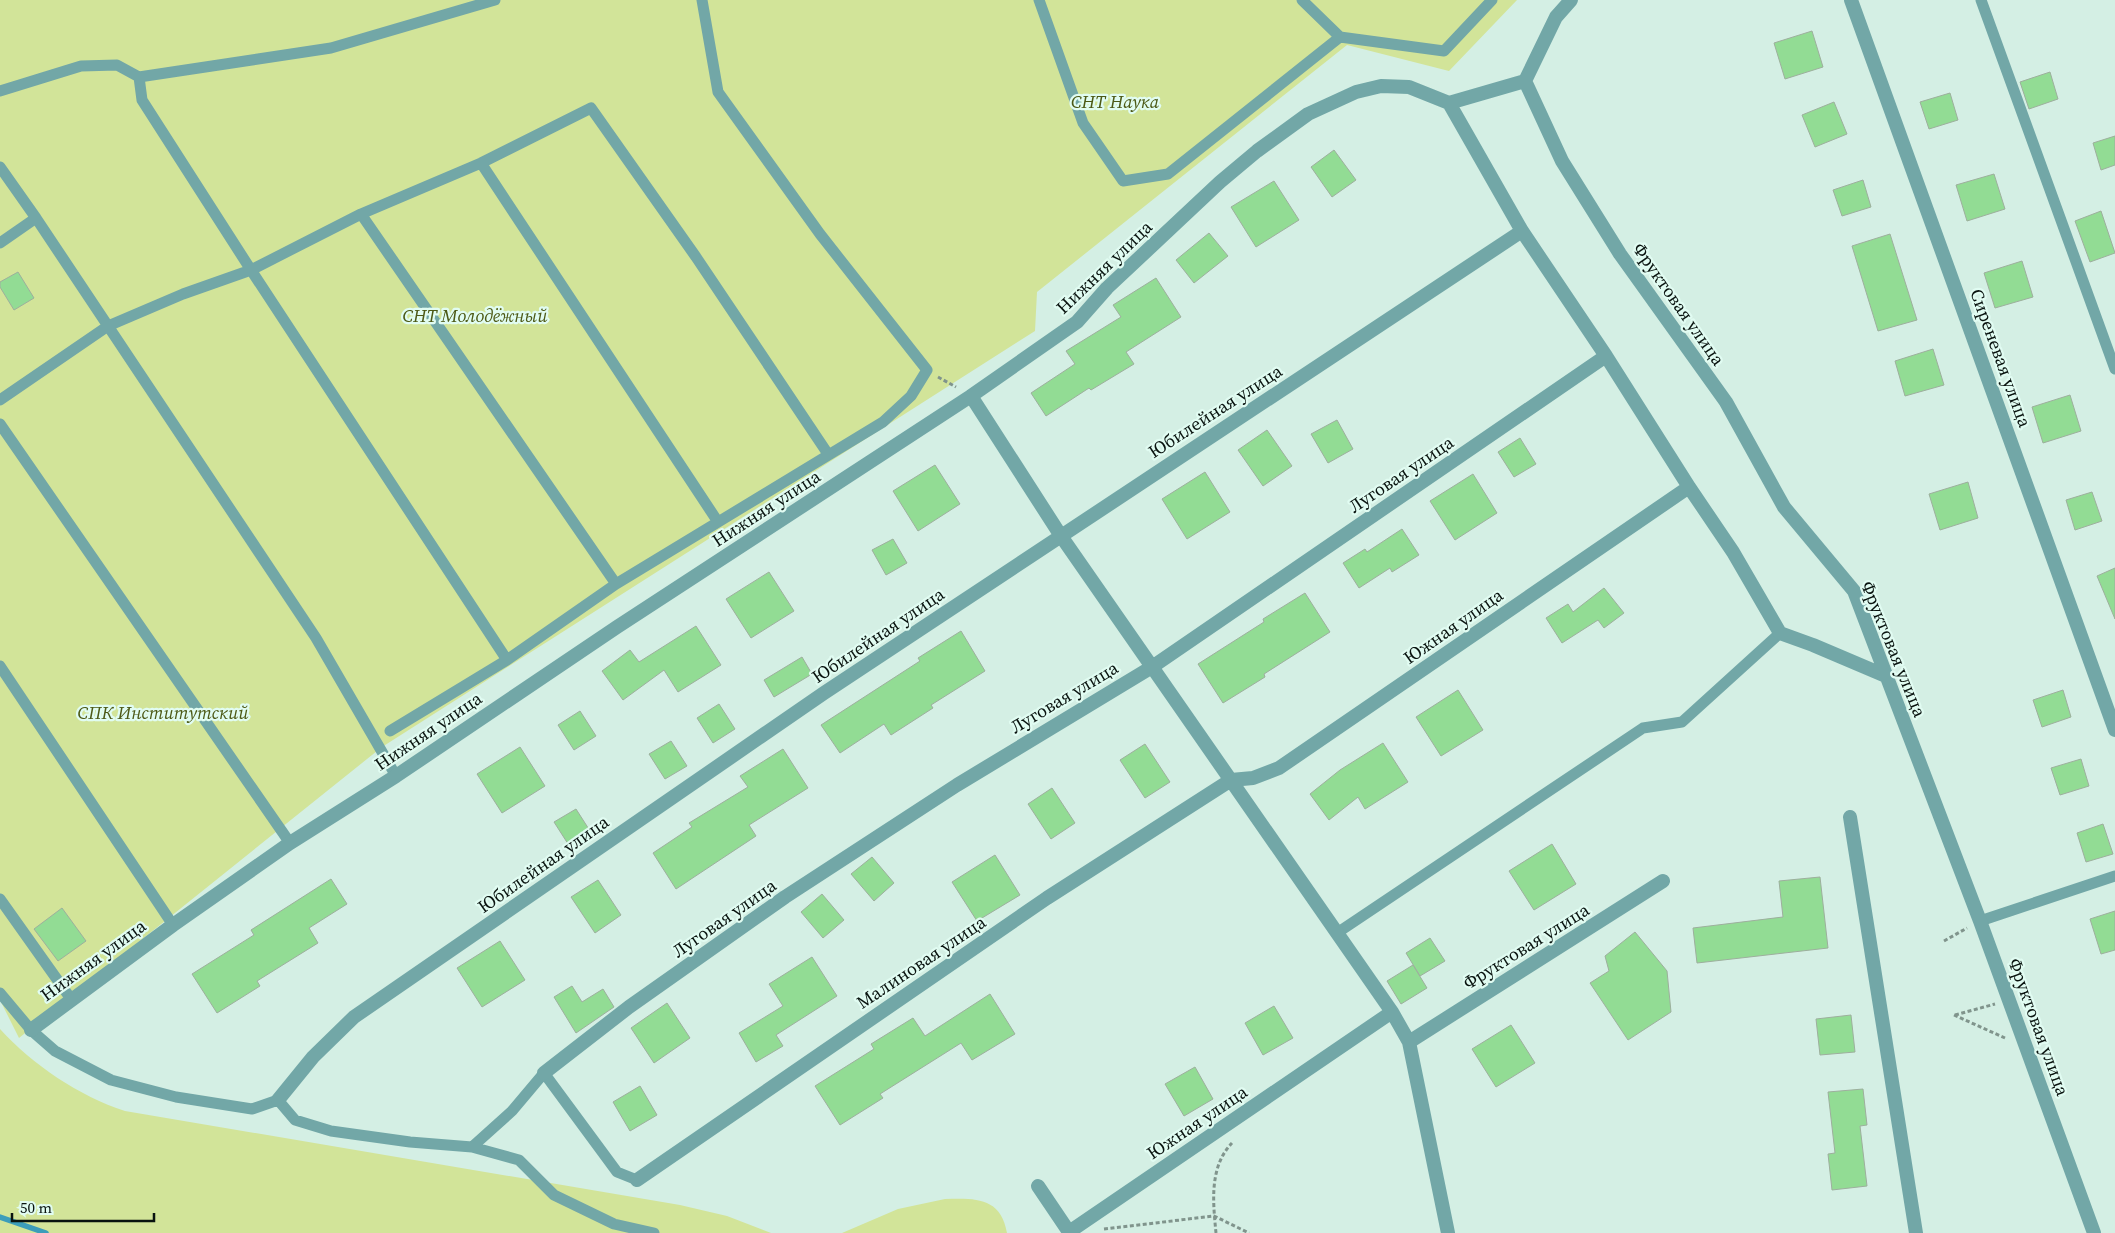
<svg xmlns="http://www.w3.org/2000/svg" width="2115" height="1233" font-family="'Source Serif 4',serif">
	<rect width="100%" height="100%" fill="#d4efe4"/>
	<path fill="#d2e499" d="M0 0H1517L1449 71 1347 45 1037 292 1035 331 382 747 19 1038 0 1000Z
		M0 1029C33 1065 79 1096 125 1111L680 1205 727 1216 771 1233H0Z
		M945 1199C975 1198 1001 1197 1007 1233H842L898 1209Z"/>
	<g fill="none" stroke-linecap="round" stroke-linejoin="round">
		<path stroke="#3c9dba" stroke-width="5.5" d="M0 1217 46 1233"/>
	</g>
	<path fill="#92dc94" stroke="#9daf9d" d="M1812 31 1823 67 1785 79 1774 43Z
		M2050 72 2058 99 2029 109 2020 82Z
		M1950 93 1958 120 1929 129 1920 102Z
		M1834 102 1847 134 1815 147 1802 115Z
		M2115 136V165L2101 170 2093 143Z
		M1334 150 1356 180 1332 197 1311 167Z
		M1994 174 2005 209 1967 221 1956 185Z
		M1863 180 1871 207 1842 216 1833 190Z
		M1274 181 1299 220 1256 247 1231 207Z
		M2101 211 2115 253 2090 262 2075 221Z
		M1209 233 1228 256 1194 283 1176 260Z
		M1890 234 1917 320 1878 331 1852 246Z
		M2022 261 2033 297 1995 308 1984 273Z
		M18 272 34 298 14 310 0 287V282Z
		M1156 278 1181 317 1126 352 1134 364 1091 390 1089 388 1046 416 1031 393 1075 364 1066 351 1121 317 1113 305Z
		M1933 349 1944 385 1905 396 1895 361Z
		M2070 395 2081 431 2043 443 2032 407Z
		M1337 420 1353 449 1328 463 1311 434Z
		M1267 430 1292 466 1263 486 1238 450Z
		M1520 438 1536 464 1514 477 1498 452Z
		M935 465 960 504 918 531 893 491Z
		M1205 472 1230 512 1187 539 1162 499Z
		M1473 474 1497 513 1455 540 1430 501Z
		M1968 482 1978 518 1940 530 1929 494Z
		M2092 492 2102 521 2075 530 2066 500Z
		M1402 529 1419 555 1392 572 1390 568 1359 588 1343 563 1365 549 1367 552Z
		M893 539 907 563 886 575 872 550Z
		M2115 568V619L2097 576Z
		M769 572 794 611 751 638 726 599Z
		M1604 588 1624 613 1604 628 1598 620 1562 643 1546 618 1568 604 1573 612Z
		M1305 593 1330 632 1264 674 1265 677 1223 703 1198 664 1264 622 1263 619Z
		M696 626 721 665 678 692 664 670 623 700 602 671 630 650 639 662Z
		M961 631 985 671 931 705 933 708 891 735 884 724 840 753 821 725 920 661 918 658Z
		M802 657 812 674 774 697 764 680Z
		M1458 690 1483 730 1441 756 1416 717Z
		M2063 690 2071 717 2042 727 2033 700Z
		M719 704 735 729 713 743 697 718Z
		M580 711 596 736 574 750 558 725Z
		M671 741 687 766 665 779 649 754Z
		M1383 743 1408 782 1365 809 1358 797 1329 820 1310 794 1340 770Z
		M1145 744 1170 782 1145 798 1120 760Z
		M520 747 545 786 502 813 477 774Z
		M783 749 808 788 749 825 756 836 676 889 653 853 692 827 689 823 748 787 740 776Z
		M2081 759 2089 786 2060 795 2051 768Z
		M1052 788 1075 823 1051 839 1028 804Z
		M576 809 592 834 570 847 554 822Z
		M2103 824 2113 854 2086 862 2077 833Z
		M1552 844 1576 884 1534 910 1509 871Z
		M995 855 1020 895 977 921 952 882Z
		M872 857 894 883 874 901 851 874Z
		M1820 877 1828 948 1697 963 1693 928 1783 917 1779 881Z
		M331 879 347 904 309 928 318 943 257 981 260 986 217 1013 192 974 254 935 251 930Z
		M598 880 621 915 595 933 571 897Z
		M822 894 844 920 823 938 801 912Z
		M62 908 86 941 58 961 34 929Z
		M2115 911V950L2101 954 2090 919Z
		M1635 932 1667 971 1671 1012 1628 1040 1590 983 1609 971 1605 956Z
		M1430 938 1445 961 1420 976 1406 953Z
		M500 941 525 980 482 1007 457 968Z
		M812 957 837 996 776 1035 783 1046 756 1062 739 1033 783 1006 769 984Z
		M1413 965 1427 988 1401 1004 1387 981Z
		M572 986 582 1002 603 989 614 1007 576 1033 554 997Z
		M990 994 1015 1034 972 1060 961 1043 880 1094 883 1098 840 1125 815 1086 874 1049 871 1044 913 1018 925 1036Z
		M667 1003 690 1038 654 1063 631 1028Z
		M1274 1006 1293 1038 1263 1055 1245 1023Z
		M1851 1015 1855 1052 1820 1055 1816 1019Z
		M1511 1025 1535 1063 1496 1087 1472 1049Z
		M1195 1067 1213 1099 1184 1116 1165 1084Z
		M640 1086 657 1115 630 1131 613 1102Z
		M1863 1089 1867 1125 1860 1126 1867 1186 1832 1190 1828 1154 1835 1153 1828 1092Z"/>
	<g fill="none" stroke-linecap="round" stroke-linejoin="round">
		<path stroke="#80948c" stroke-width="3" stroke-dasharray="4 2.5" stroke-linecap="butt" d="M938 377 956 387
			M1944 941 1967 928
			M1954 1015 2005 1038
			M1955 1015 1995 1004
			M1104 1229 1214 1216 1249 1233
			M1216 1233C1213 1202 1209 1167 1232 1143"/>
		<path stroke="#72a7a7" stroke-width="11" d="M1039 0 1083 123 1123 181 1168 174 1340 37 1444 51 1492 0
			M1302 0 1340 37
			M1981 0 2115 369
			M139 77 142 100 251 270 507 660
			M0 91 81 66 117 65 139 77 331 48 495 0
			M481 163 718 522
			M0 167 36 218 316 638 396 776
			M361 214 616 584
			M0 243 36 218
			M0 400 108 326 183 294 251 270 361 214 481 163 591 108 696 257 828 454
			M0 424 290 843
			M0 666 173 925
			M390 731 507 660 616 584 883 422 911 396 927 370 820 234 718 92 702 0
			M0 899 71 999
			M1980 921 2115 876
			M1337 933 1643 728 1682 722 1780 633
			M0 993 31 1030 55 1051 111 1080 176 1097 252 1109 278 1100 295 1120 331 1131 410 1142 472 1147 519 1160 554 1195 614 1224 654 1233
			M472 1147 512 1111 544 1073 617 1172 637 1180"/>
		<path stroke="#72a7a7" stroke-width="14" d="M1851 0 2115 730
			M1525 81 1562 161 1620 254 1726 402 1784 507 1854 591 1980 921 2094 1233
			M1525 81 1556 17 1571 0
			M1449 103 1522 231 1606 356 1689 487 1733 552 1780 633 1813 645 1886 676
			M971 396 1061 536 1392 1012 1409 1042 1448 1233
			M1850 817 1916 1233
			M31 1030 173 925 290 843 396 776 617 627 971 396 1077 322 1107 288 1220 182 1257 151 1308 114 1356 92 1381 86 1409 87 1449 103 1525 81
			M1409 1042 1663 881
			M544 1073 629 1007 785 897 957 785 1152 667 1606 356
			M278 1100 313 1057 354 1017 824 693 1522 231
			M637 1180 1047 898 1231 780 1253 778 1279 768 1689 487
			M1038 1186 1069 1232 1392 1012"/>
	</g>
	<g text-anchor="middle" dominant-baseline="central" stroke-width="4.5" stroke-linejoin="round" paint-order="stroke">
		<g font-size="18" font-style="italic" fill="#4c5915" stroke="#e1fcf2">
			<text x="1115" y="101">СНТ Наука</text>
			<text x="475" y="315">СНТ Молодёжный</text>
			<text x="163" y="712">СПК Институтский</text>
		</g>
		<g font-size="18" fill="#09130f" stroke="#e1fcf2">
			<text transform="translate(1104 267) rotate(-44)">Нижняя улица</text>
			<text transform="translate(1679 304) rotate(55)">Фруктовая улица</text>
			<text transform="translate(2001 358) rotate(70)">Сиреневая улица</text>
			<text transform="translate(1215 411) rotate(-33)">Юбилейная улица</text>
			<text transform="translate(1401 474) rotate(-34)">Луговая улица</text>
			<text transform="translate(766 508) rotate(-33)">Нижняя улица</text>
			<text transform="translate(1453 626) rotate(-35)">Южная улица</text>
			<text transform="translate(878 635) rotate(-34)">Юбилейная улица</text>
			<text transform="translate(1894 649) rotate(68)">Фруктовая улица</text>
			<text transform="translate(1064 697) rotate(-31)">Луговая улица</text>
			<text transform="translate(428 731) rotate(-34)">Нижняя улица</text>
			<text transform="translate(543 864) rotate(-35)">Юбилейная улица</text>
			<text transform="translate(724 918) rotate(-35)">Луговая улица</text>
			<text transform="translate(1526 946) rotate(-32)">Фруктовая улица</text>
			<text transform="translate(93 960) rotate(-36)">Нижняя улица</text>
			<text transform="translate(921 962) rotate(-34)">Малиновая улица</text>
			<text transform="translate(2039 1027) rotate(70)">Фруктовая улица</text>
			<text transform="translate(1197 1122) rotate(-34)">Южная улица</text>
		</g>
	</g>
	<path d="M12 1213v8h142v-8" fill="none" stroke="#09130f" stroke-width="2.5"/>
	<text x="20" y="1213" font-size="15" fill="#09130f" stroke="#e1fcf2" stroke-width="4" paint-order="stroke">50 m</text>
</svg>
